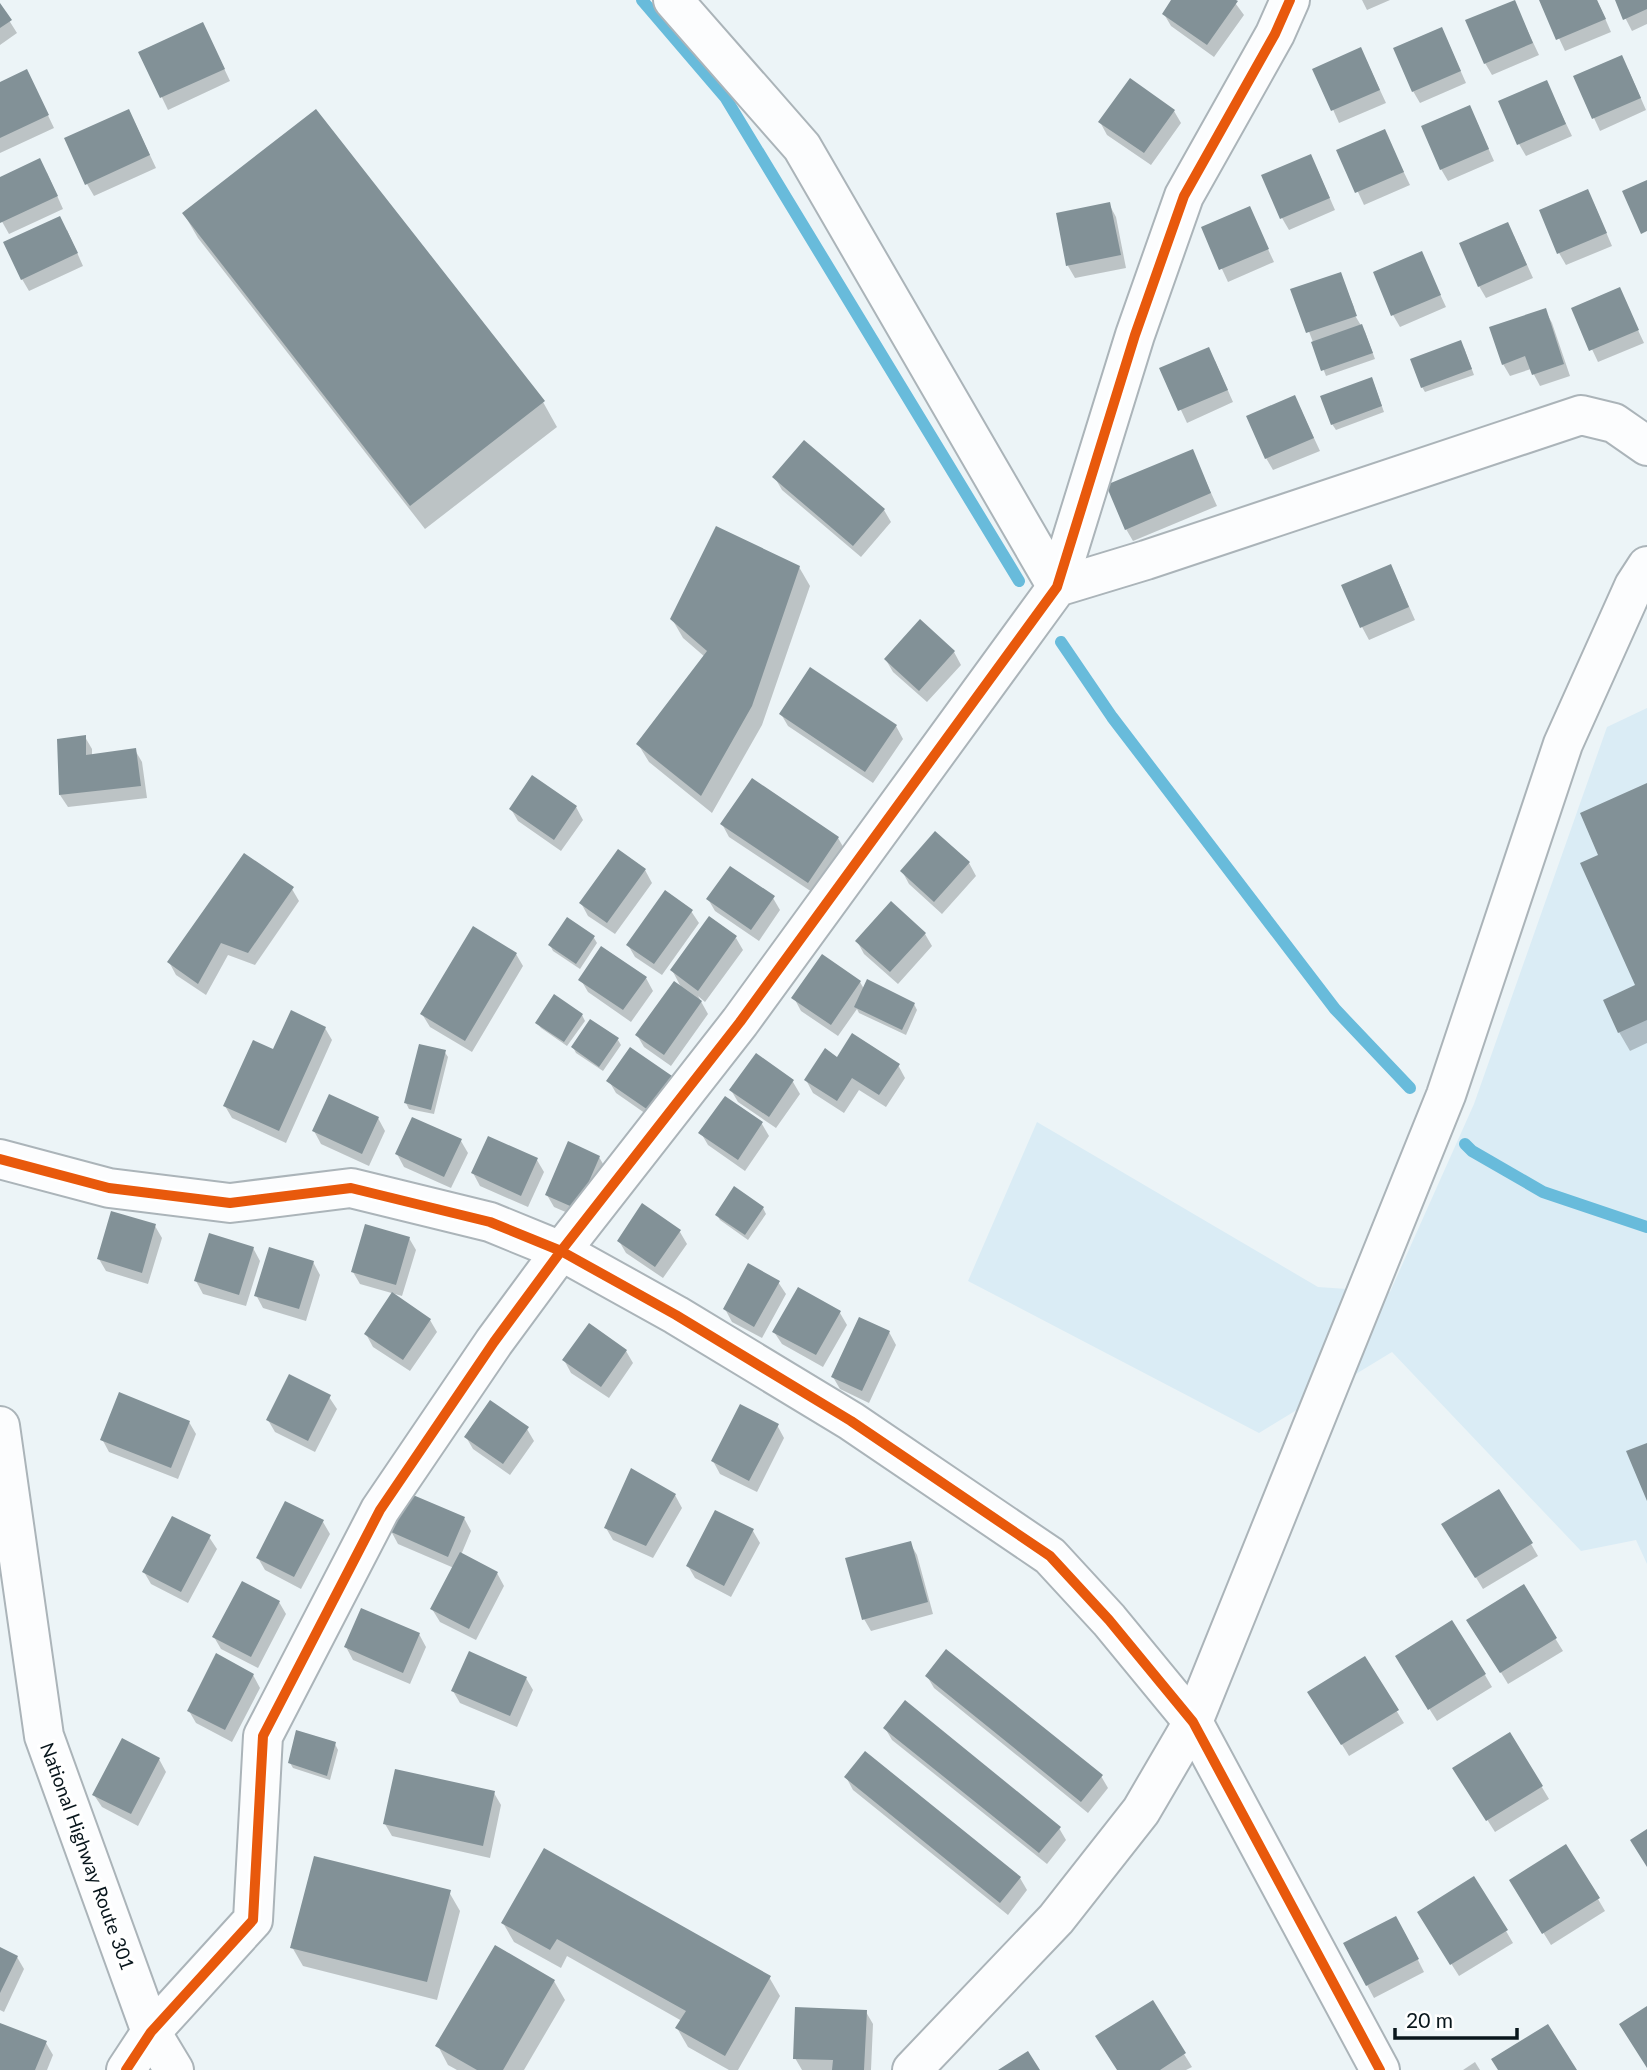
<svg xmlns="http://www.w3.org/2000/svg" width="1647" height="2070" font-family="Lato,sans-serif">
	<rect width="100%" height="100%" fill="#ecf4f7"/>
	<path fill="#daecf5" d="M1647 708V1564L1636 1540 1581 1551 1392 1352 1259 1433 968 1281 1037 1122 1318 1287 1390 1292 1474 1104 1607 727Z"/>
	<path fill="#0003" d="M1173 0H1233L1244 15 1214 57 1171 26 1164 14Z
		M1362 0H1390L1367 10Z
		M1541 0H1597L1611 32 1565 51Z
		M1616 0H1647V24L1632 31Z
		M1514 2 1539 55 1492 75 1485 63Z
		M0 6 17 33 0 45Z
		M203 24 230 81 168 110 140 52Z
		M1442 29 1466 83 1420 103 1413 91Z
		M1367 62 1386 103 1339 123 1315 69Z
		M1628 69 1646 110 1600 131 1575 77Z
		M1546 82 1572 136 1526 156 1519 144Z
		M0 83 33 84 54 128 0 153Z
		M1470 107 1494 161 1448 181 1441 169Z
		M1174 111 1181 123 1151 165 1107 135 1100 122Z
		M316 112 543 402 557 427 425 529 198 238 184 214Z
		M135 123 156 168 94 196 87 184Z
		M1384 131 1410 185 1364 205 1339 151Z
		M1317 169 1335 210 1289 230 1282 218Z
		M47 173 63 209 9 234 0 218V179Z
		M1109 204 1116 217 1126 268 1075 278 1068 266Z
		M1594 204 1612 246 1566 265 1559 253Z
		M1249 208 1274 262 1228 282 1203 228Z
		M67 230 83 266 29 291 22 279Z
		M1514 236 1533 278 1486 298 1479 286Z
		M1421 253 1446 307 1400 327 1393 315Z
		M1340 274 1356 312 1354 307 1351 309 1365 332 1375 359 1326 376 1293 290Z
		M1619 289 1644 343 1598 362 1573 309Z
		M1545 310 1552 323 1570 376 1540 386 1531 369 1510 376 1503 364Z
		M1464 348 1474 375 1425 392 1422 387Z
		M1215 361 1233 402 1187 423 1162 369Z
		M1374 384 1384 412 1336 430 1332 424Z
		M1301 410 1320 451 1273 470 1266 458Z
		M1192 451 1217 506 1133 541 1126 529Z
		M775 478 884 510 891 522 861 557 782 490Z
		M799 567 810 586 762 725 712 813 649 762 638 744 705 657 683 638 672 619Z
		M1397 579 1415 620 1369 640 1362 627Z
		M954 652 961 665 927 702 893 672 886 660Z
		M810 669 896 726 903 739 873 783 788 726 781 714Z
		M85 737 92 749V756L135 750 142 762 147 798 68 807 60 795Z
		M1647 785V1043L1630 1051 1619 1032 1638 985 1601 856Z
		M576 807 583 820 561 851 518 821 511 809Z
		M722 824 838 838 845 850 815 894 729 837Z
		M935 834 969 863 976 876 942 914 909 884 902 871Z
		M645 870 652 883 615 934 588 916 581 903Z
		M292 889 299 901 255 965 228 955 206 995 176 975 169 962Z
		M773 898 780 910 759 941 715 911 708 899Z
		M691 911 699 923 662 975 635 957 628 945Z
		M567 919 594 938 597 943 580 969 553 951 550 945Z
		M925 934 932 946 898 984 864 954 857 941Z
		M736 938 743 950 705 1002 698 996 708 1014 671 1066 644 1047 637 1035 682 989 672 970Z
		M516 954 523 966 472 1052 430 1027 422 1014Z
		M646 978 653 991 631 1022 588 992 581 980Z
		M860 982 864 989 914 1004 917 1010 906 1035 859 1013 857 1009 838 1036 801 1011 794 998Z
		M582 1015 585 1021 567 1046 541 1028 537 1023Z
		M325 1028 332 1040 286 1143 232 1118 225 1106 274 1051Z
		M618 1040 621 1045 603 1071 576 1053 573 1047Z
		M444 1051 448 1057 434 1114 409 1109 406 1103Z
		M756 1056 793 1082 800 1094 776 1128 738 1102 731 1090Z
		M838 1059 898 1065 905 1078 886 1107 859 1090 844 1113 813 1093 806 1080Z
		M609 1081 681 1092 659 1123 616 1093Z
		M725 1098 762 1124 769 1136 745 1171 708 1145 701 1133Z
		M378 1118 385 1131 369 1166 321 1144 314 1131Z
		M461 1141 468 1153 451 1188 404 1167 397 1154Z
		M599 1157 606 1169 584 1220 554 1207 547 1195Z
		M537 1160 544 1172 528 1207 480 1186 473 1173Z
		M763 1208 766 1214 748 1240 720 1220 717 1215Z
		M155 1226 162 1238 148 1284 106 1271 99 1259Z
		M680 1232 687 1244 663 1278 626 1253 619 1241Z
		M409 1238 416 1250 402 1296 360 1284 353 1272Z
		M253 1248 260 1261 246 1306 203 1294 196 1281Z
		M313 1262 320 1275 306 1321 263 1308 256 1295Z
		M778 1282 786 1294 762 1338 732 1322 725 1309Z
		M840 1313 847 1325 823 1367 782 1344 774 1332Z
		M430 1320 437 1332 410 1371 373 1347 366 1334Z
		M889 1332 896 1345 869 1403 840 1389 833 1377Z
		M626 1351 633 1363 609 1398 571 1373 564 1360Z
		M329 1397 337 1409 315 1452 275 1432 268 1420Z
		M189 1422 196 1434 178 1479 109 1452 102 1439Z
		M777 1425 784 1438 757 1492 720 1474 713 1461Z
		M527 1429 534 1441 510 1475 473 1449 466 1437Z
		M675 1495 682 1508 653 1558 613 1540 606 1528Z
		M464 1518 471 1531 461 1555 497 1573 504 1586 476 1640 440 1622 432 1609 454 1568 398 1544 391 1531Z
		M323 1522 330 1534 301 1589 265 1570 258 1558Z
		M753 1531 760 1543 731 1597 695 1578 688 1566Z
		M209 1537 217 1549 188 1603 151 1584 144 1572Z
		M1451 1537 1531 1544 1538 1556 1483 1589Z
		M910 1543 917 1555 933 1614 871 1631 864 1619Z
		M1523 1586 1563 1651 1508 1684 1469 1620Z
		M279 1602 286 1614 258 1668 221 1649 214 1637Z
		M419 1634 426 1647 410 1684 353 1660 346 1647Z
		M1364 1658 1404 1723 1349 1756 1317 1704Z
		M1404 1669 1485 1675 1492 1687 1437 1721Z
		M253 1675 260 1688 232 1742 196 1723 189 1711Z
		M927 1676 1101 1776 1108 1788 1088 1813 934 1688Z
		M526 1678 533 1690 517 1727 460 1703 453 1691Z
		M885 1728 1059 1828 1066 1840 1047 1864 892 1740Z
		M1510 1734 1549 1799 1495 1832 1462 1780Z
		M335 1744 338 1750 330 1780 293 1768 290 1763Z
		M159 1759 166 1772 138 1826 102 1807 94 1795Z
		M846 1777 1020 1878 1027 1890 1008 1915 853 1790Z
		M494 1793 501 1805 490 1858 392 1836 385 1824Z
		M1511 1881 1598 1899 1605 1911 1551 1945Z
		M449 1892 460 1911 437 2000 303 1966 292 1947Z
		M503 1923 769 1977 780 1996 738 2070H729L688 2047 677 2028 682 2021 567 1956 561 1968 514 1942Z
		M1426 1924 1506 1931 1513 1943 1459 1976Z
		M1403 1930 1424 1972 1374 1998 1367 1985Z
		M0 1949 17 1957 24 1969 4 2012 0 2010Z
		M554 1981 565 2000 524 2070H457L448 2065 438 2046Z
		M1152 2002 1192 2067 1186 2070H1118Z
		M866 2012 873 2024 871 2070H802L795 2058Z
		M0 2025 46 2043 53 2055 47 2070H0Z
		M1475 2062 1480 2070H1463Z"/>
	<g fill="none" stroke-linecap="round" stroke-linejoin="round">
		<path stroke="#68bbdb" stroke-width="12" d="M642 0 725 97 1019 581
			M1061 642 1112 717 1335 1009 1410 1088
			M1465 1144 1472 1151 1543 1192 1647 1227"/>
	</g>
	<path fill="#829197" d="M1171 0H1236L1238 1 1207 45 1162 14Z
		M1515 0 1533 43 1484 64 1465 20Z
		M1539 0H1597L1606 19 1556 40Z
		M1615 0H1647V9L1623 20Z
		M0 3 12 20 0 28Z
		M203 22 225 69 160 98 138 52Z
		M1442 27 1461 71 1412 92 1393 48Z
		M1361 47 1380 90 1331 111 1312 69Z
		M1622 55 1641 98 1592 119 1573 76Z
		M27 69 49 115 0 138V82Z
		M1130 78 1175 110 1144 153 1098 122Z
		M1547 80 1566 124 1517 145 1498 101Z
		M1470 105 1489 149 1440 170 1421 126Z
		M129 109 150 155 85 185 64 138Z
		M316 109 545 401 410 506 182 213Z
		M1385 129 1404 172 1355 193 1336 150Z
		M1311 154 1330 198 1280 219 1261 175Z
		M40 158 58 196 0 223V177Z
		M1647 180V231L1641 234 1622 191Z
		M1588 189 1607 233 1557 254 1539 210Z
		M1110 202 1121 255 1066 266 1056 213Z
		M1250 206 1269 249 1219 270 1201 227Z
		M60 216 78 253 21 280 3 242Z
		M1508 222 1527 265 1478 287 1459 243Z
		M1422 251 1441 295 1391 316 1373 272Z
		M1341 272 1357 316 1306 333 1290 289Z
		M1620 287 1639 330 1589 351 1571 308Z
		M1546 308 1564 364 1532 375 1525 356 1502 365 1489 327Z
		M1362 324 1373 353 1321 371 1311 342Z
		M1461 340 1472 369 1421 388 1410 359Z
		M1209 347 1228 390 1178 411 1159 368Z
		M1372 377 1382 406 1331 425 1320 396Z
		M1295 395 1314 438 1265 459 1246 416Z
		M804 440 885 509 853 546 772 477Z
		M1193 449 1211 493 1125 530 1106 485Z
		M716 526 800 566 752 706 701 796 636 744 707 651 670 619Z
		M1391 564 1409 607 1360 628 1341 585Z
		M920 619 955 651 919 691 884 659Z
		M810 667 897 725 865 772 779 714Z
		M86 735V755L136 748 141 786 59 795 57 739Z
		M532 775 577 806 554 840 509 809Z
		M752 778 839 837 808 883 720 824Z
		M1647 783V1020L1618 1033 1603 1000 1635 985 1580 863 1598 855 1580 813Z
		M935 831 970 862 934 902 900 871Z
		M618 849 646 869 607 923 579 903Z
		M244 853 294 887 248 953 221 943 198 984 167 962Z
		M730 866 775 896 751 930 706 899Z
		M665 890 693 910 654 964 626 945Z
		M891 901 926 933 890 972 855 941Z
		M709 916 737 936 698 991 670 970Z
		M567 917 595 936 576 964 548 945Z
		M473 926 517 953 465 1041 420 1014Z
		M601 946 647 977 623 1010 578 980Z
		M822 954 861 981 831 1025 791 998Z
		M867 979 915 1003 902 1030 854 1007Z
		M674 981 702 1001 664 1055 635 1035Z
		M554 994 583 1014 564 1042 535 1023Z
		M291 1010 326 1027 279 1131 223 1106 253 1040 273 1049Z
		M590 1019 619 1038 599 1067 571 1047Z
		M852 1033 900 1064 879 1095 852 1078 837 1101 804 1080 825 1048 837 1057Z
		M419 1044 446 1050 431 1110 404 1103Z
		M630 1047 675 1078 651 1112 606 1081Z
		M756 1053 794 1080 769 1117 729 1090Z
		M329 1094 379 1117 362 1154 312 1131Z
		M725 1096 763 1122 738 1160 698 1133Z
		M412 1117 462 1139 444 1177 395 1154Z
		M488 1136 538 1158 521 1196 471 1173Z
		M568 1141 600 1156 577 1209 545 1195Z
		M734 1186 764 1207 745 1235 715 1215Z
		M642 1203 681 1230 655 1267 617 1241Z
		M111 1211 156 1224 142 1273 97 1259Z
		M365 1224 410 1237 396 1285 351 1272Z
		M209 1233 254 1247 239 1295 194 1281Z
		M269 1247 314 1261 299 1309 254 1296Z
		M748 1263 780 1281 754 1327 723 1309Z
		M798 1287 841 1311 816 1355 772 1332Z
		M392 1292 431 1319 403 1360 364 1334Z
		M859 1317 890 1331 862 1391 831 1377Z
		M589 1323 627 1350 601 1387 562 1360Z
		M289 1374 331 1395 308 1441 266 1420Z
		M119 1392 190 1421 171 1468 100 1440Z
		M490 1400 529 1427 503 1464 464 1437Z
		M740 1404 779 1424 749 1481 711 1461Z
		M1647 1443V1501L1626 1451Z
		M631 1468 676 1494 646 1546 604 1528Z
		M1499 1489 1533 1543 1475 1578 1441 1524Z
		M406 1492 465 1517 448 1557 389 1531Z
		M285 1501 324 1520 294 1577 256 1558Z
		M715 1510 754 1529 724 1586 686 1566Z
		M172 1516 211 1535 181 1592 142 1572Z
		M911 1541 928 1602 862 1620 845 1558Z
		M460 1552 498 1572 469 1629 430 1609Z
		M242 1581 280 1601 251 1657 212 1637Z
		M1524 1584 1557 1638 1500 1673 1466 1620Z
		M361 1608 420 1633 403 1673 344 1647Z
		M1452 1620 1486 1674 1428 1710 1395 1656Z
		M946 1649 1103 1775 1081 1802 925 1676Z
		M469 1651 527 1677 510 1716 451 1691Z
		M216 1653 254 1674 225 1730 187 1711Z
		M1365 1656 1399 1710 1341 1745 1307 1692Z
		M905 1700 1061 1827 1039 1853 883 1728Z
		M296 1730 336 1742 327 1776 288 1763Z
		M1510 1732 1543 1786 1486 1821 1452 1768Z
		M122 1738 160 1758 131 1814 92 1795Z
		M865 1751 1021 1877 1000 1903 844 1777Z
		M395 1769 495 1791 483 1846 383 1824Z
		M1647 1829V1867L1630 1840Z
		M1566 1844 1600 1898 1542 1934 1509 1880Z
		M544 1848 771 1976 725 2056 675 2028 686 2011 557 1939 550 1950 501 1923Z
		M314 1856 451 1890 427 1982 290 1948Z
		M1474 1876 1508 1930 1450 1965 1417 1912Z
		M1396 1916 1419 1959 1366 1986 1343 1943Z
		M495 1945 555 1980 503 2070H477L435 2046Z
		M0 1947 18 1956 0 1993Z
		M1153 2000 1186 2053 1160 2070H1117L1095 2036Z
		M1647 2006V2068L1619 2024Z
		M795 2007 867 2010 864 2070H832L833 2060 793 2059Z
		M0 2023 47 2041 35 2070H0Z
		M1548 2024 1577 2070H1498L1491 2059Z
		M1028 2051 1040 2070H998Z"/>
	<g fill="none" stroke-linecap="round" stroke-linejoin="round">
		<g stroke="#abb4b9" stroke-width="42">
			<path id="minor" d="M673 0 802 147 1057 587
				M1057 587 1135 335 1184 196 1275 34 1290 0
				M0 1159 109 1188 230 1203 351 1188 490 1222 561 1251 676 1315 851 1421 1050 1556 1109 1620 1193 1722 1380 2070"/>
		</g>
		<g stroke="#abb4b9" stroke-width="42">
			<path id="tertiary" d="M126 2070 151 2032 253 1920 263 1736 380 1510 494 1342 561 1251 740 1022 1057 587 1146 560 1581 415 1614 423 1647 446
				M912 2070 1056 1919 1141 1811 1193 1722 1446 1095 1563 744 1634 586 1647 566"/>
		</g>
		<g stroke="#abb4b9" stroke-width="42">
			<path id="trunk" d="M0 1426 44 1736 151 2032 174 2070"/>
		</g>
		<use href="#minor" stroke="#fcfdfe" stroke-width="38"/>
		<use href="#tertiary" stroke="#fcfdfe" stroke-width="38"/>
		<use href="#trunk" stroke="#fcfdfe" stroke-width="38"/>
		<g stroke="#fff" stroke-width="15">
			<path id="cycleway" d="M0 1159 109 1188 230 1203 351 1188 490 1222 561 1251 676 1315 851 1421 1050 1556 1109 1620 1193 1722 1380 2070
				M126 2070 151 2032 253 1920 263 1736 380 1510 494 1342 561 1251 740 1022 1057 587 1135 335 1184 196 1275 34 1290 0"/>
		</g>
		<use href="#cycleway" stroke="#e8590c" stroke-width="10"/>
	</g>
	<g text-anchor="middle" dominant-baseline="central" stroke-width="7" stroke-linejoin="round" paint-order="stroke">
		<g font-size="19" fill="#09161c" stroke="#fff">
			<text transform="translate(88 1856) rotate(70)">National Highway Route 301</text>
		</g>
	</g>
	<path d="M1395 2028v10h122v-10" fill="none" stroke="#09161c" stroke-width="3.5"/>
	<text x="1406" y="2028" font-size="21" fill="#09161c" stroke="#ffffff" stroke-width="5" paint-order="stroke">20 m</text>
</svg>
